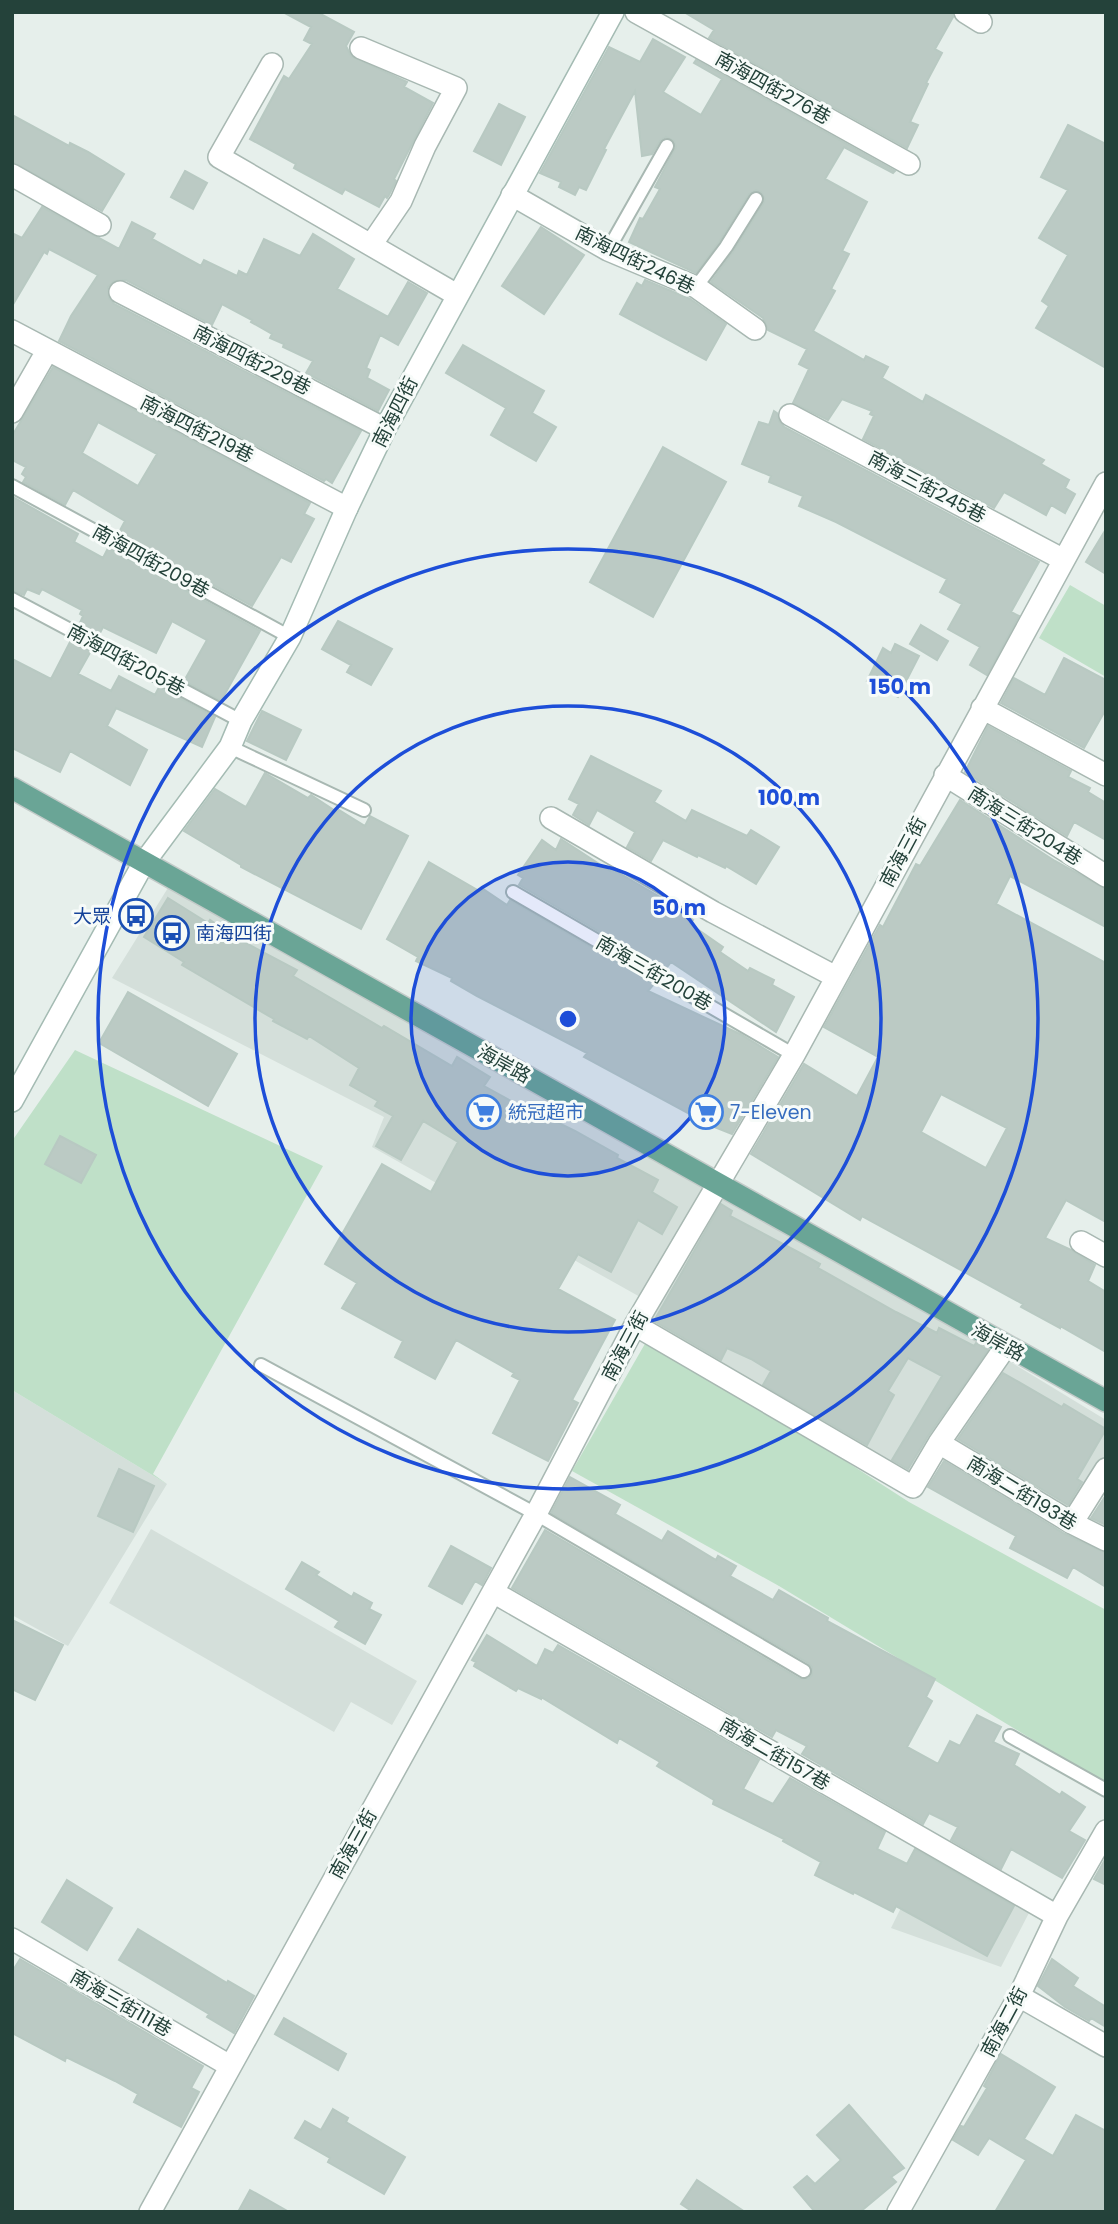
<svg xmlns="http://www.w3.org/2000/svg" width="1118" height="2224" font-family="Poppins,'Noto Sans TC',sans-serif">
	<rect width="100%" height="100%" fill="#e6efeb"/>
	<path fill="#d4dfda" d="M171 883 708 1180 642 1298 372 1147 384 1117 112 978Z
		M720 1193 998 1348 911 1480 641 1325Z
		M1004 1358 1106 1420V1458L1070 1516 947 1440Z
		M12 1390 167 1484 68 1646 12 1615Z
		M151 1529 417 1681 392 1725 351 1702 334 1732 109 1603Z
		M931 1847 1032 1907 1001 1967 891 1928Z"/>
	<path fill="#bfe0c8" d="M1070 585 1106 606V677L1039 638Z
		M75 1050 323 1166 153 1474 167 1484 12 1390V1141Z
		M650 1335 909 1502 1106 1610V1784L779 1586 572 1471Z"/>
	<path fill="#bbcac4" stroke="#b8c9c2" stroke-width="2" fill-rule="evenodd" d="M283 12H317L354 32 346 46 351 56 407 82 404 87 433 103 394 179 396 181 389 195 387 198 385 196 379 207 345 189 342 194 294 168 296 164 250 139 284 76 289 79 312 44 304 40 311 27Z
		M684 12H952L953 17 935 49 942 53 926 83 928 84 910 122 918 125 907 148 709 38 714 30Z
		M653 39 685 57 663 92 701 115 722 79 694 63 696 60 895 171 893 173 844 147 825 179 867 202 842 251 849 254 831 289 835 291 813 331 864 360 866 356 888 367 882 378 923 402 926 395 1044 460 1041 464 1069 480 1065 488 1075 494 1065 513 1051 505 1046 515 1004 492 994 508 863 439 874 416 870 414 872 411 842 399 828 420 793 403 809 369 799 364 807 349 768 330 763 318 711 282 733 252 763 204 765 199 761 192 756 190 749 194 719 242 696 273 629 242 640 218 643 219 660 189 655 187 676 147 674 141 666 137 660 141 652 154 642 156 635 91 604 149 606 150 586 190 579 187 575 195 559 187 561 182 540 173 609 47 640 62Z
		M499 104 525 117 501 165 474 151Z
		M12 115 69 146 70 143 88 152 124 174 102 211 12 162Z
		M1068 125 1106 144V368L1036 328 1049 306 1042 301 1068 255 1039 238 1068 190 1041 177Z
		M185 171 207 183 193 209 171 197Z
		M42 207 119 249 132 222 155 234 152 239 201 266 204 260 237 276 239 271 247 275 264 239 300 256 313 234 354 259 337 289 388 317 408 282 427 293 398 345 380 335 366 368 370 370 367 378 389 390 378 411 306 373 313 361 283 347 284 344 270 338 272 334 251 322 252 320 222 304 212 325 126 280 114 281 108 287 109 298 114 304 361 431 332 483 326 479 324 481 59 341 71 316 98 275 49 249 47 254 44 252 12 306V233L22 238Z
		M541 227 584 255 544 314 502 286Z
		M645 280 690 299 726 324 706 360 620 314 637 283 642 286Z
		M463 345 544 391 532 413 556 427 536 461 491 435 506 408 446 373Z
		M53 367 310 503 304 514 314 519 291 562 281 557 252 606 118 534 125 521 73 490 65 505 23 482 26 477 22 474 26 467 12 460V436ZM98 422 157 454 138 486 82 453Z
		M774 411 777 413 779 421 784 427 1039 562 1011 612 1019 616 987 675 970 665 980 647 948 629 962 604 940 592 947 579 836 522 799 506 803 496 769 482 771 476 742 464 759 422 769 425Z
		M663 447 726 482 653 617 590 582Z
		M13 497 78 534 74 542 103 558 108 548 260 631 221 701 184 681 207 640 172 621 156 653 103 627 99 635 79 625 83 616 80 614 82 610 42 589 39 594 27 589 24 595 12 590Z
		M1106 529V574L1086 562Z
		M338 621 392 649 371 685 347 672 351 665 322 649Z
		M921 625 948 641 937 660 910 644Z
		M71 640 91 651 78 674 111 691 119 676 155 695 159 687 215 717 202 747 116 708 107 726 147 750 130 785 70 751 60 772 12 748V659L51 679Z
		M895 644 919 656 898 697 867 681 883 648 891 653Z
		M1064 658 1106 680V709L1084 748 1001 703 1014 678 1045 695Z
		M262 711 301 730 286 760 247 741Z
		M988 726 1071 771 1068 777 1090 788 1088 792 1106 803V840L1074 822 1067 836 965 772Z
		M591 756 661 791 654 802 686 821 692 810 747 836 751 830 779 847 756 884 726 866 725 868 698 855 697 857 663 840 651 861 627 847 635 832 597 810 589 825 573 815 579 804 569 799Z
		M265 773 308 798 311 795 337 812 339 810 365 826 370 816 408 836 361 929 241 867V865L184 831 215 789 246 807Z
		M960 800 1055 861 1106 889V927L1010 876 996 904 1106 963V1222L1066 1200 1045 1238 1071 1250 1095 1265 1088 1281 1106 1292V1352L1060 1326V1328L1021 1307 1023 1304 862 1216 860 1220 751 1154 804 1064 857 1096 878 1057 824 1027 880 925 883 927 916 864 920 866ZM941 1094 1007 1128 986 1168 921 1132Z
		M561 839 610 871 612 869 667 901 693 920 690 924 723 947 720 952 748 971 750 968 774 980 772 985 794 997 776 1032 671 962 665 970 519 885 523 878 518 875 542 840 556 850Z
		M429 862 481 892 483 889 507 905 510 900 654 984 648 991 740 1034 778 1057 732 1134 712 1126 584 1057 587 1053 477 996 451 981 452 978 416 961 418 957 387 939Z
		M168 898 208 923 210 920 236 938 297 970 293 976 382 1028 384 1026 452 1066 457 1057 490 1077 484 1086 520 1106V1104L575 1131 618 1155 617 1158 658 1180 652 1192 677 1207 662 1234 638 1220 611 1272 578 1254 558 1289 615 1320 572 1400 578 1403 548 1461 493 1433 520 1380 512 1376 514 1373 456 1340 435 1379 395 1357 403 1341 342 1308 357 1283 325 1264 382 1164 431 1192 458 1142 423 1121 401 1160 376 1146 393 1116 375 1106 378 1101 350 1085 359 1068 309 1036 307 1039 273 1021 274 1019 182 965 184 962 144 937Z
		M128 992 237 1054 208 1106 99 1043Z
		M60 1136 96 1155 81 1183 45 1164Z
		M721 1204 732 1211 730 1216 800 1253 820 1264 818 1268 896 1312 937 1333 939 1328 974 1346 976 1343 988 1350 928 1436 908 1469 892 1460 942 1376 908 1358 888 1391 894 1395 867 1445 763 1385 771 1371 751 1359 727 1348 721 1360 654 1321Z
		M1003 1373 1062 1407 1064 1404 1106 1429 1077 1479 1082 1482 1068 1505 958 1439Z
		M944 1461 1065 1534 1106 1553V1587L1073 1567 1067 1578 1010 1548 1016 1536 928 1487Z
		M119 1469 154 1486 133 1532 98 1516Z
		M570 1477 620 1505 615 1514 662 1541 668 1531 716 1560 718 1556 736 1566 730 1576 773 1600 779 1590 828 1618 827 1621 935 1679 926 1697 932 1701 907 1747 938 1764 950 1741 960 1746 977 1715 1001 1727 993 1742 1019 1754 1014 1765 1060 1795 1062 1792 1085 1807 1069 1831 1085 1840 1062 1878 1011 1849 1001 1869 951 1840 958 1827 929 1813 923 1824 802 1754 807 1746 776 1730 772 1737 512 1588 545 1530 800 1679H808L812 1675V1667L808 1663 551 1513Z
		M1106 1495V1525L1091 1518Z
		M451 1546 491 1568 482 1585 475 1581 462 1604 429 1586Z
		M302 1562 319 1572 316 1575 352 1597 354 1593 372 1603 369 1609 381 1615 365 1644 335 1627 339 1621 286 1589Z
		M12 1620 63 1645 35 1700 12 1689Z
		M487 1635 537 1666 545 1649 553 1653 558 1645 759 1760 743 1789 773 1804 790 1778 885 1832 877 1849 907 1864 915 1849 1014 1906 987 1956 896 1906 893 1912 854 1892 853 1894 815 1875 821 1862 783 1841 784 1839 713 1804 714 1800 657 1766 660 1762 619 1738 617 1743 541 1697V1699L518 1688 516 1691 474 1666 476 1662 472 1660Z
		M1106 1858V1885L1094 1879Z
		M67 1880 112 1908 87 1950 42 1922Z
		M138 1929 227 1983 228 1981 254 1996 234 2033 207 2017 209 2014 119 1960Z
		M20 1959 203 2066 191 2088 199 2092 181 2127 134 2102 138 2094 115 2081 66 2057 65 2061 12 2033V1972Z
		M1052 1959 1078 1978 1073 1986 1106 2007V2027L1091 2018 1089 2021 1065 2007 1038 1986Z
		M284 2018 346 2054 338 2070 275 2034Z
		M1001 2054 1055 2087 1024 2139 1053 2156 1076 2115 1106 2131V2212H995L1026 2160 989 2138 978 2155 953 2140 961 2126 964 2127 987 2088 984 2086Z
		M849 2105 904 2168 891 2177 896 2182 860 2212H815L794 2187 807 2176 815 2184 841 2160 817 2135Z
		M333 2109 348 2118 346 2122 405 2157 384 2194 328 2162 330 2158 295 2138 305 2121 321 2130Z
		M697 2180 745 2212H693L681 2204Z
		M250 2190 289 2212H238Z"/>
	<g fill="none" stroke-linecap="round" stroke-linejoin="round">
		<g stroke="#a8b8b2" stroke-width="16">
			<path id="lane" d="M608 250 667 146
				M696 287 726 247 756 199
				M12 486 290 637
				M12 599 241 721
				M230 747 364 810
				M513 892 794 1055
				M261 1365 536 1514 804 1671
				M1010 1736 1106 1790"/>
		</g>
		<g stroke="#a8b8b2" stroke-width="24">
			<path id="street" d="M636 12 909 164
				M965 12 981 22
				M361 48 456 88 425 146 401 201 371 245
				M272 64 219 157 457 295
				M12 175 100 225
				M512 195 608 250 696 287 755 329
				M120 292 385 429
				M12 331 347 508
				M12 412 47 351
				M790 415 1064 560
				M982 708 1106 775
				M945 775 1106 876
				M551 818 713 912 836 977
				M1081 1242 1106 1256
				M635 1325 913 1487 939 1443 1006 1346
				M939 1443 1072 1523 1106 1540
				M1072 1523 1106 1469
				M493 1592 1057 1916
				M12 1939 230 2066
				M1019 1996 1106 2046
				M150 2212 536 1514 635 1325 794 1055 1106 483
				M898 2212 1019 1996 1057 1916 1106 1831"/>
		</g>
		<g stroke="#a4bbb3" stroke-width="24">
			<path id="secondary" d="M12 1101 143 864 230 747 241 721 290 637 347 508 385 429 613 12"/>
		</g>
		<g stroke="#c2cac8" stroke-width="24">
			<path id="primary" d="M12 788 1106 1401"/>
		</g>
		<use href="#lane" stroke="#fff" stroke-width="12"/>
		<use href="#street" stroke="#fff" stroke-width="21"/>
		<use href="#secondary" stroke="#fff" stroke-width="21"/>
		<use href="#primary" stroke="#6aa596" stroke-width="21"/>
	</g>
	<circle cx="568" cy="1019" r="157" fill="#1d4ed8" fill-opacity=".12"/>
	<g fill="none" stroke="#1d4ed8" stroke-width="3.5">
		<circle cx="568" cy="1019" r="157"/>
		<circle cx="568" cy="1019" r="313"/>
		<circle cx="568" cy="1019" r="470"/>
	</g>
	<defs>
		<g id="bus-ring" transform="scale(1.75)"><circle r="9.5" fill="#f7fbf9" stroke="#1a4fb4" stroke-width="1.5"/><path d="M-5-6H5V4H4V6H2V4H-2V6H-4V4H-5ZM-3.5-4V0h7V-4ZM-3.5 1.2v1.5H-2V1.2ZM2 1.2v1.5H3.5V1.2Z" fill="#1a4fb4"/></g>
		<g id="supermarket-ring" transform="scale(1.75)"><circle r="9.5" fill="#f7fbf9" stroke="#3f7fe0" stroke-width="1.5"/><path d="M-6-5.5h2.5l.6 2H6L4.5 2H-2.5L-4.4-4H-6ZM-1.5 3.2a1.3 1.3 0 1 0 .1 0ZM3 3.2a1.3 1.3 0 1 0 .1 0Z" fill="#3f7fe0"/></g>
	</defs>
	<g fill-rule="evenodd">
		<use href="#bus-ring" x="136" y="916"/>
		<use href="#bus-ring" x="172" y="933"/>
		<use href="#supermarket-ring" x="484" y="1112"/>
		<use href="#supermarket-ring" x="706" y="1112"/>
	</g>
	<g text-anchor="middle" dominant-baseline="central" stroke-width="6" stroke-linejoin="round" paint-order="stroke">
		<g font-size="19" fill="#24423a" stroke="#f7fbf9">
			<text transform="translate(773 88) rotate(29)">南海四街276巷</text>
			<text transform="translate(635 260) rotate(26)">南海四街246巷</text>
			<text transform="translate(252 360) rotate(27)">南海四街229巷</text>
			<text transform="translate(395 412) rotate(-63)">南海四街</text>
			<text transform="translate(197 429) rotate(27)">南海四街219巷</text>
			<text transform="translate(927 487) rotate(28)">南海三街245巷</text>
			<text transform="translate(151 561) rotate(29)">南海四街209巷</text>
			<text transform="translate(126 660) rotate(28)">南海四街205巷</text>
			<text transform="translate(1025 826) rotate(32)">南海三街204巷</text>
			<text transform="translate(903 852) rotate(-62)">南海三街</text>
			<text transform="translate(654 973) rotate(30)">南海三街200巷</text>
			<text transform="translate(504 1064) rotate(29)">海岸路</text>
			<text transform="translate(998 1342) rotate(29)">海岸路</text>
			<text transform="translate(625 1346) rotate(-62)">南海三街</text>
			<text transform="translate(1022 1493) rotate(31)">南海二街193巷</text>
			<text transform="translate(775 1754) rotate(30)">南海二街157巷</text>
			<text transform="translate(353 1844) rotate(-61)">南海三街</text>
			<text transform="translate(121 2003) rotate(30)">南海三街111巷</text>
			<text transform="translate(1004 2022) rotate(-62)">南海二街</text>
		</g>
		<g font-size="19" fill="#164399" stroke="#f7fbf9" text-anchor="end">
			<text x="111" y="916">大眾</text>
			<text x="196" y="933" text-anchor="start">南海四街</text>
		</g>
		<g font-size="19" fill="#366cbe" stroke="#f7fbf9" text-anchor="start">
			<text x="508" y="1112">統冠超市</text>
			<text x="730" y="1112">7-Eleven</text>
		</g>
	</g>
	<circle cx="568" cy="1019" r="10" fill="#1d4ed8" stroke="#f7fbf9" stroke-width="3.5"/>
	<g font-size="21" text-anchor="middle" font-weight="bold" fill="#1d4ed8" stroke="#f7fbf9" stroke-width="6" stroke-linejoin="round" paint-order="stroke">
		<text x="900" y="694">150 m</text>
		<text x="789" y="805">100 m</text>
		<text x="679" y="915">50 m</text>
	</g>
	<rect width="1118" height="2224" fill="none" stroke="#24423a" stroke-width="28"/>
</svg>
